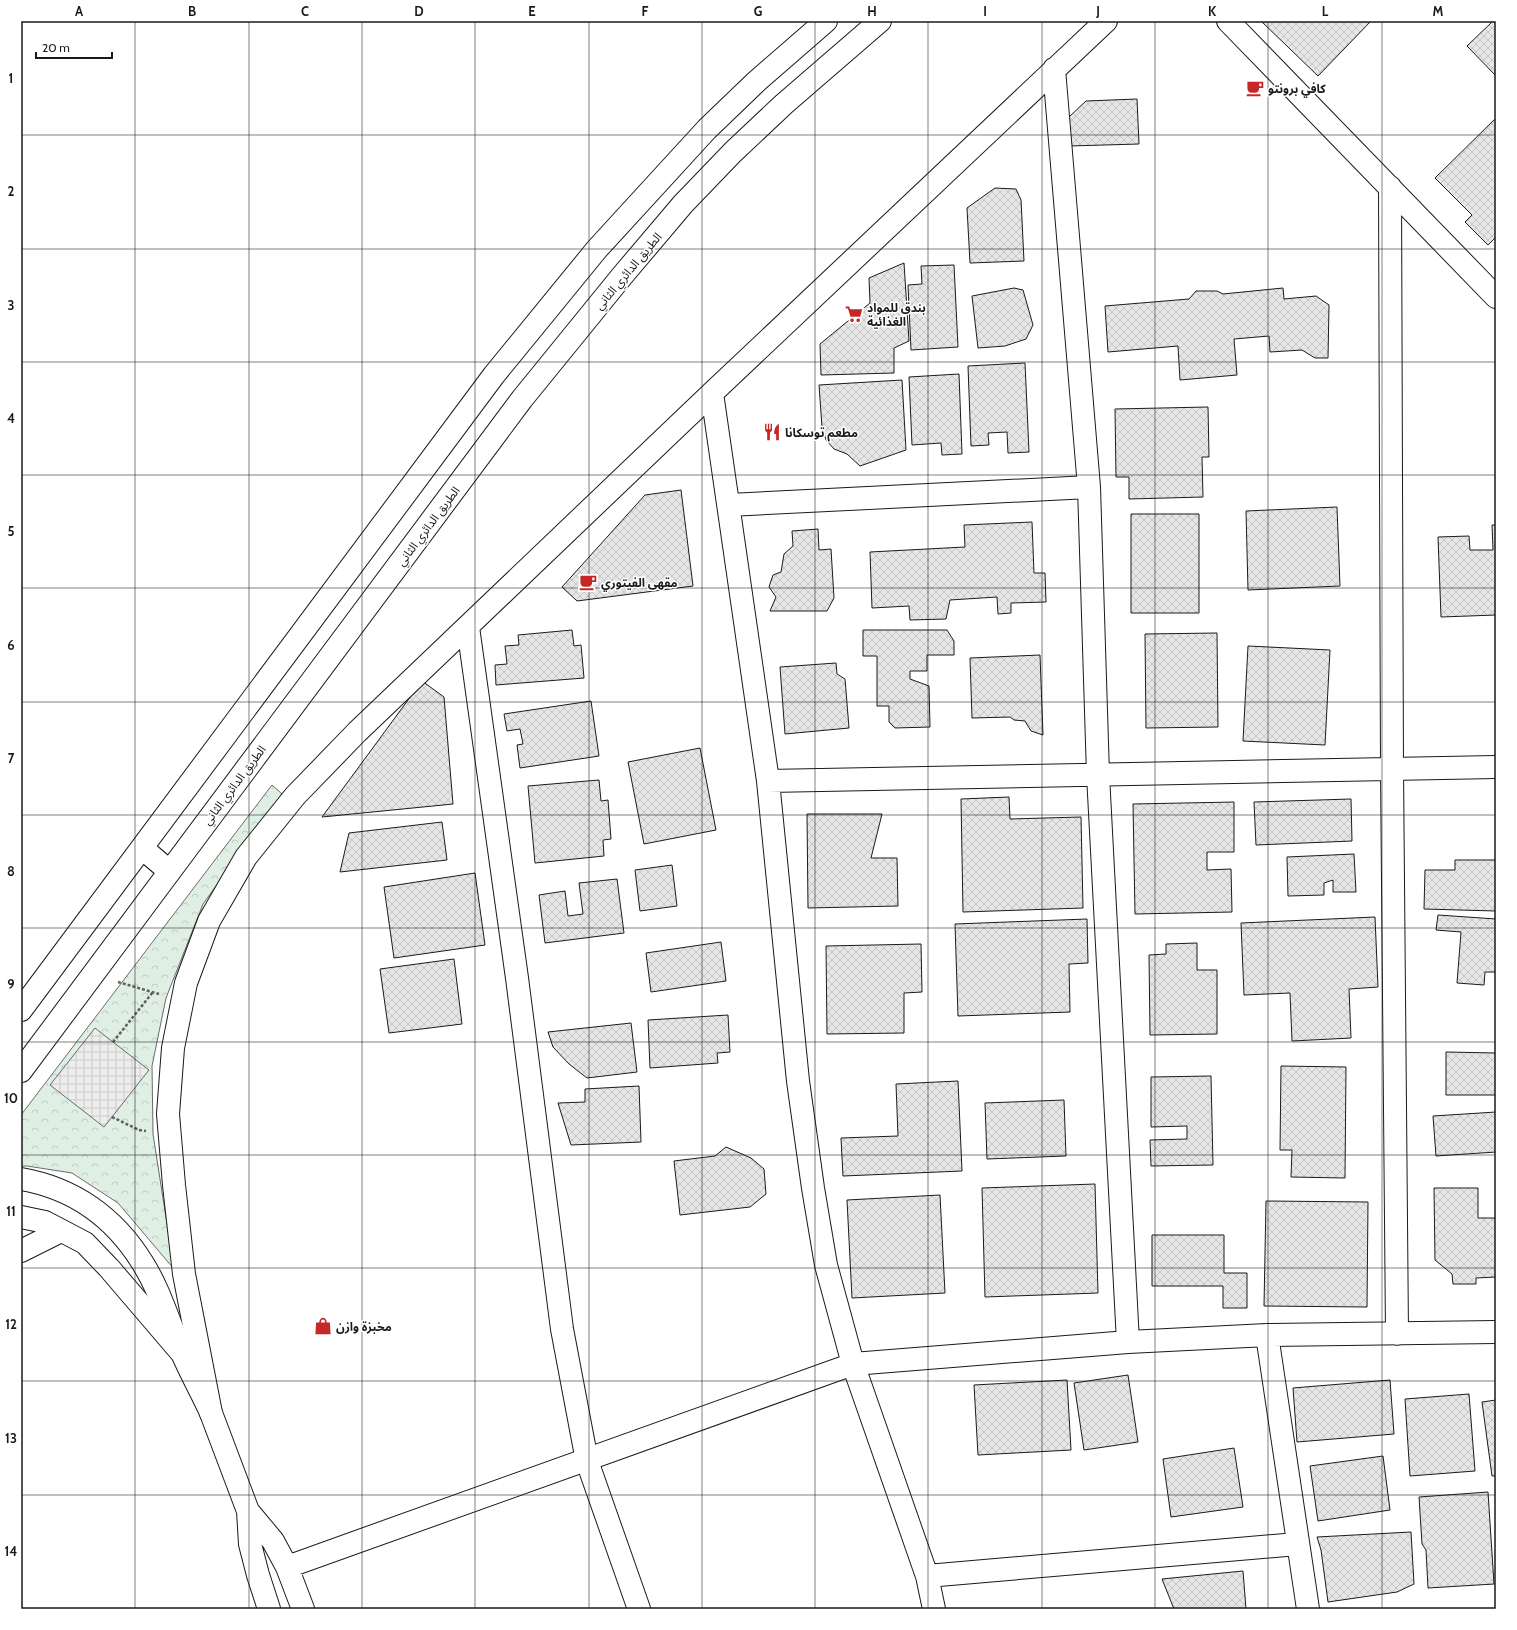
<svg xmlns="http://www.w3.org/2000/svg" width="1517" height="1630" font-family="Cabin,'Noto Sans Arabic',sans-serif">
	<defs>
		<pattern id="park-crowns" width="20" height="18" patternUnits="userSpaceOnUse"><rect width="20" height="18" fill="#e0efe3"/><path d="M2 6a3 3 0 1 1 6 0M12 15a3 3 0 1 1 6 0" fill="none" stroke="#c0ccc2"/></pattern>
		<pattern id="plaza-grid" width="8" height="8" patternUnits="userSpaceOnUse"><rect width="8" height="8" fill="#ededed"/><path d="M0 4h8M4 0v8" fill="none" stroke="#cbcbcb"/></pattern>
		<pattern id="building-cross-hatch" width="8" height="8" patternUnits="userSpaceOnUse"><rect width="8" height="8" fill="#e6e6e6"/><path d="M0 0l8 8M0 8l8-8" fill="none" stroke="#c5c5c5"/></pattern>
	</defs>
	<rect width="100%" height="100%" fill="#fff"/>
	<path fill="url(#park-crowns)" stroke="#6a6a6a" d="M272 785 282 794 203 904 166 998 152 1066 153 1134 174 1269 118 1203 72 1173 27 1166H21V1115Z"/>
	<path fill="url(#plaza-grid)" stroke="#6a6a6a" d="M95 1028 149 1070 104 1127 50 1085Z"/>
	<path fill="url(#building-cross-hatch)" stroke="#1a1a1a" d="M1261 21H1371L1318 76Z
		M1493 21H1496V76L1467 46Z
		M1137 99 1139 144 1069 146V117L1086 101Z
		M1496 118V237L1488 245 1465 222 1472 215 1435 178Z
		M995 188 1016 189 1021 200 1024 261 970 263 967 208Z
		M904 263 909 341 894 348V373L821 375 820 344 870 303 869 278Z
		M954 265 958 347 911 350 908 285 922 284 921 266Z
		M1014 288 1023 290 1033 325 1026 339 1005 346 978 348 972 296Z
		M1283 288 1284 299 1316 296 1329 305 1328 358H1315L1302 350 1270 352 1269 336 1234 339 1237 375 1180 380 1178 346 1108 352 1105 306 1189 299 1196 291H1217L1223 294Z
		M1025 363 1029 452 1008 453 1007 432 988 433 989 445 971 446 968 366Z
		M959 374 962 454 942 455 941 443 912 445 909 377Z
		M902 380 906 450 860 466 847 454 834 449 826 440 822 427 819 385Z
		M1208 407 1209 457H1202L1203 497 1129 499V477H1116L1115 409Z
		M681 490 693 586 577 601 562 587 645 495Z
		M1337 507 1340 586 1248 590 1246 511Z
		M1131 514H1199V613H1131Z
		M1032 522 1034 573H1045L1046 602 1011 603V613L998 614 997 597 950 600 946 619 910 620 909 606 872 608 870 552 965 547 964 525Z
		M1492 525H1496V615L1441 617 1438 537 1469 536 1470 550H1493Z
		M818 529 819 550 831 549 834 598 827 611H770L776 597 769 587 773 575 781 572 784 554 793 546 792 531Z
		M572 630 574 646 581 645 584 678 496 685 495 665 507 664 505 646 519 645 518 635Z
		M863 630H947L954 641V655H927V671H910V679L929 686 930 727 895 728 889 722V706H877V656H863Z
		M1217 633 1218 727 1146 728 1145 634Z
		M1248 646 1330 650 1325 745 1243 741Z
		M1040 655 1043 735 1031 731 1025 721 1014 720 1010 717 972 718 970 658Z
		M836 663 837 674 845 679 849 728 785 734 780 667Z
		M422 681 444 697 453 804 322 817Z
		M591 701 599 756 520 768 517 745 523 744 520 729 507 731 504 714Z
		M700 748 716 830 644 844 628 762Z
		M599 780 601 801 608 800 611 839 603 840 604 856 535 863 528 786Z
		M1009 797 1010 819 1081 817 1083 908 963 912 961 799Z
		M1351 799 1352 841 1256 845 1254 802Z
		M1234 802V852H1207V870L1231 869 1232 912 1135 914 1133 804Z
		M807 814H882L871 858H897L898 906 808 908Z
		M442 822 447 860 340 872 349 833Z
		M1354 854 1356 892H1333V880L1324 883V895L1288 896 1287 857Z
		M1455 860H1496V911L1424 909 1425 870H1455Z
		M672 865 677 906 640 911 635 870Z
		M475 873 485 945 394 958 384 887Z
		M617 879 624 933 545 943 539 895 565 891 568 916 583 914 579 883Z
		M1438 915 1496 919V972H1485L1484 985 1457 983 1461 932 1436 930Z
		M1375 917 1378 987 1349 989 1351 1038 1292 1041 1290 993 1244 995 1241 923Z
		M1087 919 1088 963 1069 964 1070 1012 958 1016 955 924Z
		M721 942 726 981 651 992 646 953Z
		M1197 943V970H1217V1034L1150 1035 1149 955 1166 954V944Z
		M921 944 922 992 904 993V1033L827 1034 826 946Z
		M454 959 462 1024 389 1033 380 969Z
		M728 1015 730 1052 717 1053 718 1063 650 1068 648 1020Z
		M631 1023 637 1072 587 1078 569 1064 553 1047 548 1032Z
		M1446 1052 1496 1053V1095H1446Z
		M1281 1066 1346 1067 1345 1178 1291 1177 1292 1150H1280Z
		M1211 1076 1213 1165 1151 1166 1150 1140 1187 1139V1126L1151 1127V1077Z
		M958 1081 962 1171 843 1176 841 1138 898 1136 896 1084Z
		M639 1086 641 1142 571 1145 558 1103 585 1102V1089Z
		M1064 1100 1066 1156 987 1159 985 1103Z
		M1496 1112V1152L1436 1156 1433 1116Z
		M726 1147 751 1158 764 1169 766 1194 750 1207 680 1215 674 1161 715 1156Z
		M1496 1181V1277L1476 1278V1284H1453L1452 1274 1435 1260 1434 1188H1478V1218H1496Z
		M1095 1184 1098 1293 985 1297 982 1188Z
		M940 1195 945 1293 852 1298 847 1200Z
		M1266 1201 1368 1202 1367 1307 1264 1306Z
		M1152 1235H1224V1273H1247V1308H1223V1286H1152Z
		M1128 1375 1138 1442 1084 1450 1074 1383Z
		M1067 1380 1071 1450 978 1455 974 1385Z
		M1390 1380 1394 1434 1297 1442 1293 1388Z
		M1469 1394 1475 1471 1410 1476 1405 1399Z
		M1496 1400V1476H1492L1482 1402Z
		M1234 1448 1243 1507 1171 1517 1163 1459Z
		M1383 1456 1390 1510 1318 1521 1310 1466Z
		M1488 1492 1494 1584 1428 1588 1426 1550 1422 1544 1419 1497Z
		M1411 1532 1414 1584 1397 1592 1328 1602 1321 1550 1317 1537Z
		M1243 1571 1246 1609H1174L1162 1579Z"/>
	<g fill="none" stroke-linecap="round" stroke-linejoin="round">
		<g stroke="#1a1a1a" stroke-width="24">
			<path id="minor" d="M1228 21 1496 297
				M1054 69 1089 487 1098 775 1128 1342
				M1390 187 1392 769 1397 1334
				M712 393 768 781 798 1081 813 1188 826 1265 853 1364 927 1576 934 1609
				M729 505 1089 487
				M468 627 517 978 562 1329 587 1461 639 1609
				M768 781 1496 767
				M21 1217 45 1222 85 1243 109 1268 180 1351
				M21 1251 61 1231
				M1267 1335 1308 1609
				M248 1511 273 1541 287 1567 303 1609
				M287 1567 853 1364 1128 1342 1267 1335 1496 1332
				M927 1576 1297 1544
				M269 1609 258 1575 250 1544 248 1511 211 1413 184 1274 174 1185 168 1114 173 1048 186 983 209 921 246 857 295 796 357 732 712 393 1106 21"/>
		</g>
		<g stroke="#1a1a1a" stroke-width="24">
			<path id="major" d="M142 848 169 871
				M21 1010 494 375 597 249 707 129 757 81 826 21
				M21 1071 522 399 622 276 683 204 733 152 784 104 880 21
				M21 1179C73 1188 114 1217 142 1262 160 1290 169 1323 182 1353 191 1374 202 1393 211 1413"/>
		</g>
		<path stroke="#5f5f5f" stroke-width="2.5" stroke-dasharray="3 2" stroke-linecap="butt" d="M118 982 159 994
			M113 1042 153 992
			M112 1117 139 1130 146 1131"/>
		<use href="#minor" stroke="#fff" stroke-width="22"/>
		<use href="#major" stroke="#fff" stroke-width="22"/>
	</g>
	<path fill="none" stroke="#1a1a1a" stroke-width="1" stroke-opacity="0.55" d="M135 21V1609M249 21V1609M362 21V1609M475 21V1609M589 21V1609M702 21V1609M815 21V1609M928 21V1609M1042 21V1609M1155 21V1609M1268 21V1609M1382 21V1609M21 135H1496M21 249H1496M21 362H1496M21 475H1496M21 588H1496M21 702H1496M21 815H1496M21 928H1496M21 1042H1496M21 1155H1496M21 1268H1496M21 1381H1496M21 1495H1496"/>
	<defs>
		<g id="cafe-bare" transform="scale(1.38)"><path d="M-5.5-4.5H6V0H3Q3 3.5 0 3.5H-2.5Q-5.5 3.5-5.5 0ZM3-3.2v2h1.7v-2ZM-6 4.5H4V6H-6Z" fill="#c62828" stroke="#fff" stroke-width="2.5" paint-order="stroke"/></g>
		<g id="supermarket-bare" transform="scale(1.38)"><path d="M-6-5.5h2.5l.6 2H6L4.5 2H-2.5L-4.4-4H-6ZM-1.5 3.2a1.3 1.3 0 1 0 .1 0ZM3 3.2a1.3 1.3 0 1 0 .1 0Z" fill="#c62828" stroke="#fff" stroke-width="2.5" paint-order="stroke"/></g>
		<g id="restaurant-bare" transform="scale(1.38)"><path d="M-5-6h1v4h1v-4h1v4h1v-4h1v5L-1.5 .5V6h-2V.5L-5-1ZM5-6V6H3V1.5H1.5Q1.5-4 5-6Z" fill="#c62828" stroke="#fff" stroke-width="2.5" paint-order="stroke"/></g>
		<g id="shop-bare" transform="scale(1.38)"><path d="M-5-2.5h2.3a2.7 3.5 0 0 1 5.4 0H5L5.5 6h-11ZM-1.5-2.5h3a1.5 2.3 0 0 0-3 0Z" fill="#c62828" stroke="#fff" stroke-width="2.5" paint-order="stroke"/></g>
	</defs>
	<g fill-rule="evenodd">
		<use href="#cafe-bare" x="1255" y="88"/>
		<use href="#supermarket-bare" x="854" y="314"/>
		<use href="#restaurant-bare" x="772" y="432"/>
		<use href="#cafe-bare" x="588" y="582"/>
		<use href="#shop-bare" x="323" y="1326"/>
	</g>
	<g text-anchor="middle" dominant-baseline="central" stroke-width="3" stroke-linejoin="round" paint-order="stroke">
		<g font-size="12" font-weight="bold" fill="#1a1a1a" stroke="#fff" text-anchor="start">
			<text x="1268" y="88">كافي برونتو</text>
			<text x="867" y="307">بندق للمواد<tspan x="867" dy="14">الغذائية</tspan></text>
			<text x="785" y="432">مطعم توسكانا</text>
			<text x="601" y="582">مقهى الفيتوري</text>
			<text x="336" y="1326">مخبزة وازن</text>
		</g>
		<g font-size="12" fill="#1a1a1a" stroke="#fff">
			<text transform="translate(628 271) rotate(-50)">الطريق الدائري الثاني</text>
			<text transform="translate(428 526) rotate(-53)">الطريق الدائري الثاني</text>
			<text transform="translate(234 785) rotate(-53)">الطريق الدائري الثاني</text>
		</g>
	</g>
	<rect width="1517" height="1630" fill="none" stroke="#ffffff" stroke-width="44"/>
	<path d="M36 52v6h76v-6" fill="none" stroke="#1a1a1a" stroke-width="2"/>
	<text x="42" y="52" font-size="12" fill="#1a1a1a" stroke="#ffffff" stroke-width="3" paint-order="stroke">20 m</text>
	<rect x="22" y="22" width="1473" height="1586" fill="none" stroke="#1a1a1a" stroke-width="1.5"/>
	<g font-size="13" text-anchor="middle" font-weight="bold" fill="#1a1a1a">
		<text x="79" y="16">A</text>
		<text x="192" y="16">B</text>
		<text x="305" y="16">C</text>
		<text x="419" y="16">D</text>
		<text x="532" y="16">E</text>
		<text x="645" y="16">F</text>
		<text x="758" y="16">G</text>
		<text x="872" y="16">H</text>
		<text x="985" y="16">I</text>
		<text x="1098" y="16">J</text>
		<text x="1212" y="16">K</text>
		<text x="1325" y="16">L</text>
		<text x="1438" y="16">M</text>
		<text x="11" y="83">1</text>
		<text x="11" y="196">2</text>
		<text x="11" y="310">3</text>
		<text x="11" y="423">4</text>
		<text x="11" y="536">5</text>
		<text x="11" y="650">6</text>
		<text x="11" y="763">7</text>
		<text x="11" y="876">8</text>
		<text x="11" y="989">9</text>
		<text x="11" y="1103">10</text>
		<text x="11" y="1216">11</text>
		<text x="11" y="1329">12</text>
		<text x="11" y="1443">13</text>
		<text x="11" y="1556">14</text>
	</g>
</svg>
